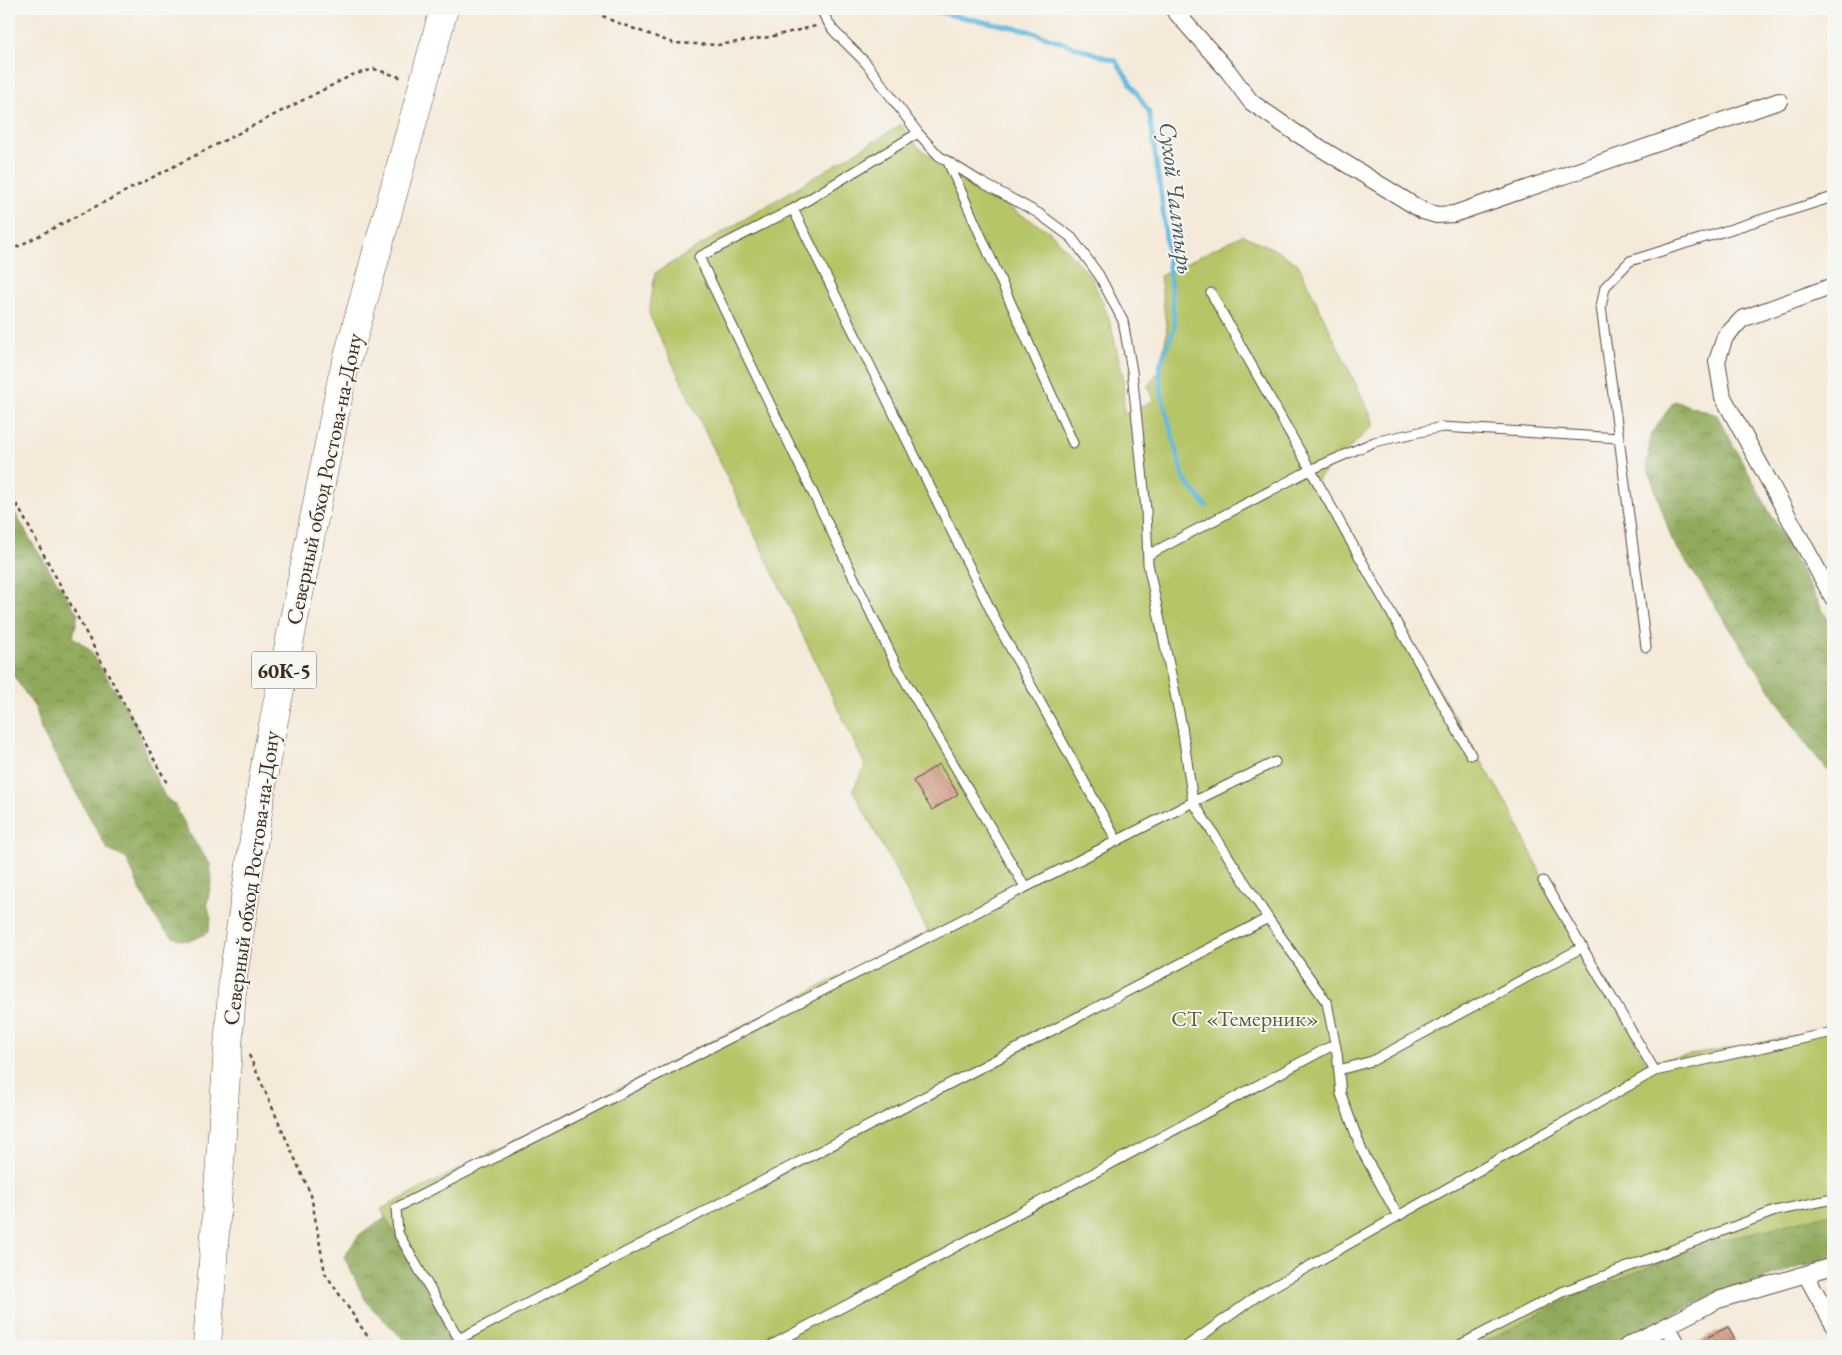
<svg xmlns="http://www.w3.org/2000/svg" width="1842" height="1355" font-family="'EB Garamond',serif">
	<defs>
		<pattern id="forest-crowns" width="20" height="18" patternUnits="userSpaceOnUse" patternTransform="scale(1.25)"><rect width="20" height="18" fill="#90aa5c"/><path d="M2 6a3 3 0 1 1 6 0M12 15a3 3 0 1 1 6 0" fill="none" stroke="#778b4b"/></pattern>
		<pattern id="building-back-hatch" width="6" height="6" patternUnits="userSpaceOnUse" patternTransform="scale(1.25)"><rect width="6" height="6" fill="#d49a83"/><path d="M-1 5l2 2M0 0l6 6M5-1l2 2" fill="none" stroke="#ad7e6b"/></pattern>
	</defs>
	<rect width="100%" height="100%" fill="#f6f6f2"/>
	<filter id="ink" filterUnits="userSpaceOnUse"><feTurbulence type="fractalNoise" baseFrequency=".02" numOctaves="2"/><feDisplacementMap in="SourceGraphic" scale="10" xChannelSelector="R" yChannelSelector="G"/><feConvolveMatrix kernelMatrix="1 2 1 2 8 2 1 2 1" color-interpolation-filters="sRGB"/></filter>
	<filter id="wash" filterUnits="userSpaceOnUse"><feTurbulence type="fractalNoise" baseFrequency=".0096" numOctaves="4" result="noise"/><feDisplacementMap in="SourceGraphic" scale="20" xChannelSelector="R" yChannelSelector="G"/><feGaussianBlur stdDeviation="1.12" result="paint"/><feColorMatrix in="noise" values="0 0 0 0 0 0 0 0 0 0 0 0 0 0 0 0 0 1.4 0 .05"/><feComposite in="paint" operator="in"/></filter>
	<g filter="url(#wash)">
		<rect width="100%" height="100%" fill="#f5ead9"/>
		<path fill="url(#forest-crowns)" stroke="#666a3d" d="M1674 401 1717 415 1833 629V777L1806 744 1672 540 1647 465 1651 435Z
			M9 502 31 541 78 614 73 637 89 649 136 724 149 764 165 797 175 805 192 838 210 864 212 878 207 903 211 920 208 932C198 938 190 943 178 939 157 933 136 880 127 859L108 850 41 730 36 709 9 669Z
			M1833 1213V1256L1715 1294 1612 1346H1476L1571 1298 1706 1244Z
			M388 1215 463 1346H410L367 1303 344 1257 359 1235Z"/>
		<path fill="#b6c567" stroke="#787842" d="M901 125 919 148 1008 207 1049 231 1092 278 1109 318 1123 376 1124 415 1153 401 1148 386 1159 370 1167 333 1160 276 1242 235 1272 248 1298 264 1375 424 1326 470 1316 482 1511 811 1548 889 1589 950 1646 1062 1752 1045 1833 1027V1213L1706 1244 1571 1298 1476 1346H458L381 1209 928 932 853 790 865 765 649 314 655 273Z"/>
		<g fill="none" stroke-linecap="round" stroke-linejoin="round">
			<path stroke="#63bbe0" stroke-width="4.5" d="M921 9 1026 30 1116 61 1149 112 1162 202 1175 327 1159 367 1161 392 1184 479 1206 506"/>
		</g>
		<g id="blocks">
			<path fill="url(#building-back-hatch)" d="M939 764 958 794 932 810 913 781Z
				M1728 1327 1738 1346H1690Z"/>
		</g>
	</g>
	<g filter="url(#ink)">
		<use href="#blocks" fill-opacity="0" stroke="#57473a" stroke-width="1"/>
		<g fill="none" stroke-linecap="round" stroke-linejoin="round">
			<g stroke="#57473a" stroke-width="11">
				<path id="lane" d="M820 9 833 30 866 63 918 133 939 156 981 182 1038 213 1072 238 1099 275 1123 321 1132 371 1146 510 1148 564 1182 727 1193 802 1268 918 1327 1003 1337 1053 1341 1094 1362 1151 1398 1216
					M918 133 793 209 699 257 896 665 1025 887
					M948 162 1073 443
					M793 209 1001 631 1117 841
					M1211 293 1471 755
					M1148 555 1310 470 1374 442 1442 427 1619 438
					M1646 647 1619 438 1601 307 1605 287 1630 261 1833 197
					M1543 881 1655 1071
					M1339 1070 1372 1061 1583 947
					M459 1339 1268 918
					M463 1346 398 1233 396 1208 1193 802 1275 762
					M770 1346 1335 1044
					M1187 1346 1260 1294 1655 1071 1833 1032
					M1458 1346 1562 1292 1775 1211 1833 1199"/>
			</g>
			<g stroke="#57473a" stroke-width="18">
				<path id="street" d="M1173 9 1228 71 1251 102 1296 133 1423 211 1437 215 1454 214 1779 101
					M1833 286 1742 319 1725 337 1717 361 1723 397 1833 598
					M1806 1275 1833 1324
					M1668 1327 1678 1346
					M1627 1346 1718 1300 1833 1266"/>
			</g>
			<g stroke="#57473a" stroke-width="29">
				<path id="highway" d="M207 1346 233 977 266 760 342 378 444 9"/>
			</g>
			<path stroke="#57473a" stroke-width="2.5" stroke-dasharray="4 4" stroke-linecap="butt" d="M588 9 613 21 673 43 718 45 769 37 816 26
				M9 251 352 75 374 69 403 78
				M9 490 168 785
				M249 1055 311 1195 325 1273 374 1346"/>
			<use href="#lane" stroke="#fff" stroke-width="9"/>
			<use href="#street" stroke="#fff" stroke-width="16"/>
			<use href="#highway" stroke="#fff" stroke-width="28"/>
		</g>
	</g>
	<g text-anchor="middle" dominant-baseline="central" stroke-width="4" stroke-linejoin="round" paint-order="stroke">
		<rect fill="#f6f6f2" stroke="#73675e" stroke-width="1" x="251.5" y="651.5" width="65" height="37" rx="4"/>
		<g font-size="21" font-weight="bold" fill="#3b2a1e">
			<text x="284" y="670">60К-5</text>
		</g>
		<g font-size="22" fill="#3b2a1e" stroke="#f6f6f2">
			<text transform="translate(324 479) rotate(-78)">Северный обход Ростова-на-Дону</text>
			<text transform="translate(251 878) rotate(-82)">Северный обход Ростова-на-Дону</text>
		</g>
		<g font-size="22" fill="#605834" stroke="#f6f6f2">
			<text x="1245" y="1018">СТ «Темерник»</text>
		</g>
		<g font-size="24" font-style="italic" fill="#475658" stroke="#f6f6f2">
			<text transform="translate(1177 198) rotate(83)">Сухой Чалтырь</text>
		</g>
	</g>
	<rect width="1842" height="1355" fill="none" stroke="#f6f6f2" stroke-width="30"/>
</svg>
